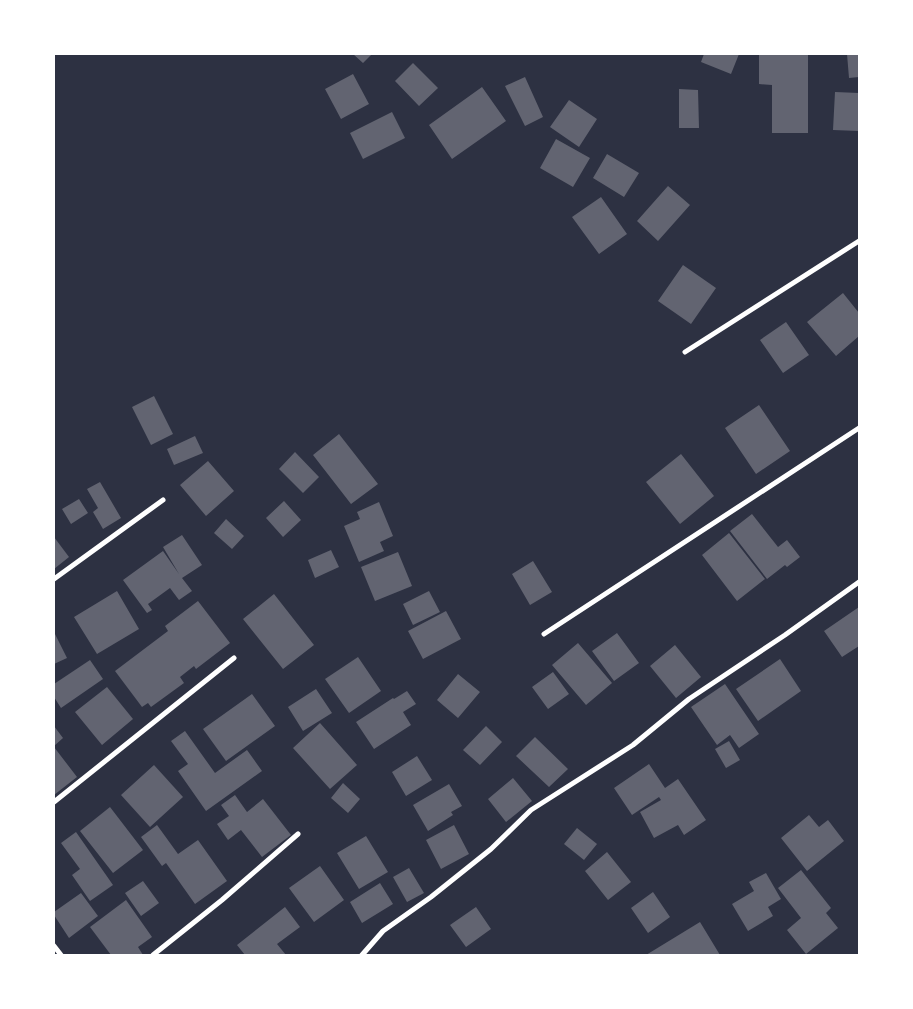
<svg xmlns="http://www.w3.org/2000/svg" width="913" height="1009" font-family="Roboto,sans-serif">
	<rect width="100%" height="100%" fill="#2d3142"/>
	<path fill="#626471" d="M353 54H372L363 63Z
		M704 54H739L731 74 701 62Z
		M759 54H808V133H772V85L759 84Z
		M847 54H859V77L849 78Z
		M413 63 438 88 419 106 395 81Z
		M353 74 369 104 341 119 325 89Z
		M525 77 543 117 525 126 505 86Z
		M482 87 506 121 452 159 429 125Z
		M679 89 698 90 699 128H679Z
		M835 92 859 93V131L833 130Z
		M569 100 597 119 579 147 550 127Z
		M392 112 405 138 363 159 350 133Z
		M556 139 590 158 573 187 540 168Z
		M607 154 639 173 624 197 593 178Z
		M668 186 690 205 658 241 637 221Z
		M601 197 627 234 599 254 572 217Z
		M683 265 716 288 691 324 658 301Z
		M843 293 859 313V336L836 356 807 322Z
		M786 322 809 355 783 373 760 340Z
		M154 396 173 434 151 445 132 407Z
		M759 405 790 451 756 474 725 428Z
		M339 434 378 484 351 504 313 455Z
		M195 436 203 453 174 465 167 449Z
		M295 452 319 477 303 493 279 469Z
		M681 454 714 496 680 524 646 482Z
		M208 461 234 491 206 516 180 485Z
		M100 482 121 518 103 529 93 512 98 508 87 489Z
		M79 499 88 513 71 524 62 509Z
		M284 501 301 520 283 537 266 518Z
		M379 502 393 536 380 542 384 551 359 562 344 526 360 519 357 512Z
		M752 514 778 547 787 540 800 557 787 567 785 565 767 579 730 531Z
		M226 519 244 536 232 549 214 533Z
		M729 533 765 579 737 601 702 555Z
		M182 535 202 565 182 578 192 591 179 600 170 588 148 604 152 610 147 613 123 580 163 551 179 574 163 547Z
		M54 537 69 557 54 569Z
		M331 550 339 567 315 578 308 560Z
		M398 552 412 586 375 601 361 567Z
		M533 561 552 592 530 605 512 574Z
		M117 591 139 629 97 654 74 617Z
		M429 591 440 612 413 625 403 604Z
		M274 594 314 645 283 669 243 619Z
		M198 601 230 643 196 669 194 666 180 677 184 683 151 707 148 703 142 707 115 671 168 631 165 626Z
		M859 607V646L842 657 824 631Z
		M446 611 461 639 423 659 408 631Z
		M54 632 67 658 54 664Z
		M617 633 639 663 614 681 592 651Z
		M578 643 612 683 586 705 552 665Z
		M675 645 701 677 676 698 650 666Z
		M358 657 381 691 349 713 325 679Z
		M780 659 801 691 758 721 736 689Z
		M90 660 103 679 61 708 54 697V684Z
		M553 672 569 694 548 709 532 687Z
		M458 674 480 692 458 718 437 700Z
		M725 684 759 734 739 748 730 735 717 745 691 707Z
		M107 687 133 719 102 745 75 712Z
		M316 689 332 713 303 731 288 707Z
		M407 691 416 704 403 712 411 725 374 749 356 722 393 698 394 699Z
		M252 694 275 726 226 761 203 729Z
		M320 723 357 765 330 789 293 748Z
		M54 726 63 738 54 746Z
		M486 726 502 742 480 765 463 750Z
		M185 731 215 773 247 750 262 771 206 811 178 771 188 764 171 741Z
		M535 737 568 769 549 787 516 756Z
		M729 741 740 760 726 768 715 749Z
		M54 747 77 777 54 795Z
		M417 756 432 780 406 796 392 772Z
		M649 764 665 788 678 779 706 820 684 835 678 825 654 838 640 812 661 800 659 797 632 815 614 788Z
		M154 765 183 797 150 827 121 795Z
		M513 778 532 801 506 822 488 799Z
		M343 783 360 799 348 813 331 798Z
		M449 784 462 806 451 812 453 815 428 831 413 805Z
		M235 795 247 812 263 799 291 835 262 857 241 830 228 840 217 824 229 816 221 805Z
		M110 807 143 850 113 873 80 831Z
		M809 815 819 827 828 820 844 841 807 871 781 838Z
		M157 825 178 854 198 840 227 881 195 904 166 863 162 866 141 837Z
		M454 825 469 854 441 869 426 840Z
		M577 828 597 844 584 860 564 844Z
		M76 832 113 885 90 901 72 875 80 869 61 843Z
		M366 836 388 872 359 889 337 853Z
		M607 852 631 882 608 900 585 871Z
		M320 866 344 900 314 922 289 888Z
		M409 868 424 893 407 902 393 877Z
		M801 870 831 908 826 913 838 928 806 954 787 930 801 918 778 888Z
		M766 873 781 899 768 907 773 916 748 931 732 904 754 891 749 882Z
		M143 881 159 903 141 916 125 893Z
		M380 883 393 904 362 923 350 902Z
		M653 892 670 917 648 933 631 908Z
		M81 893 98 916 69 938 54 915V912Z
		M126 900 152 937 138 947 143 955H111L90 927Z
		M285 907 300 927 277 944 286 955H245L237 945Z
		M476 907 491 929 466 947 450 925Z
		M700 922 720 955H646Z"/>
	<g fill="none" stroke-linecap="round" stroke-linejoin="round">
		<path stroke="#fff" stroke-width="5" d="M685 352 859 241
			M54 579 163 500
			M544 634 859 428
			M54 802 234 658
			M54 946 61 955
			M153 955 222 900 298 834
			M362 955 383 931 431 897 491 849 531 810 633 745 689 699 785 635 859 582"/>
	</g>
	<rect width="913" height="1009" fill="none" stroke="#ffffff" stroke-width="110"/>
</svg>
